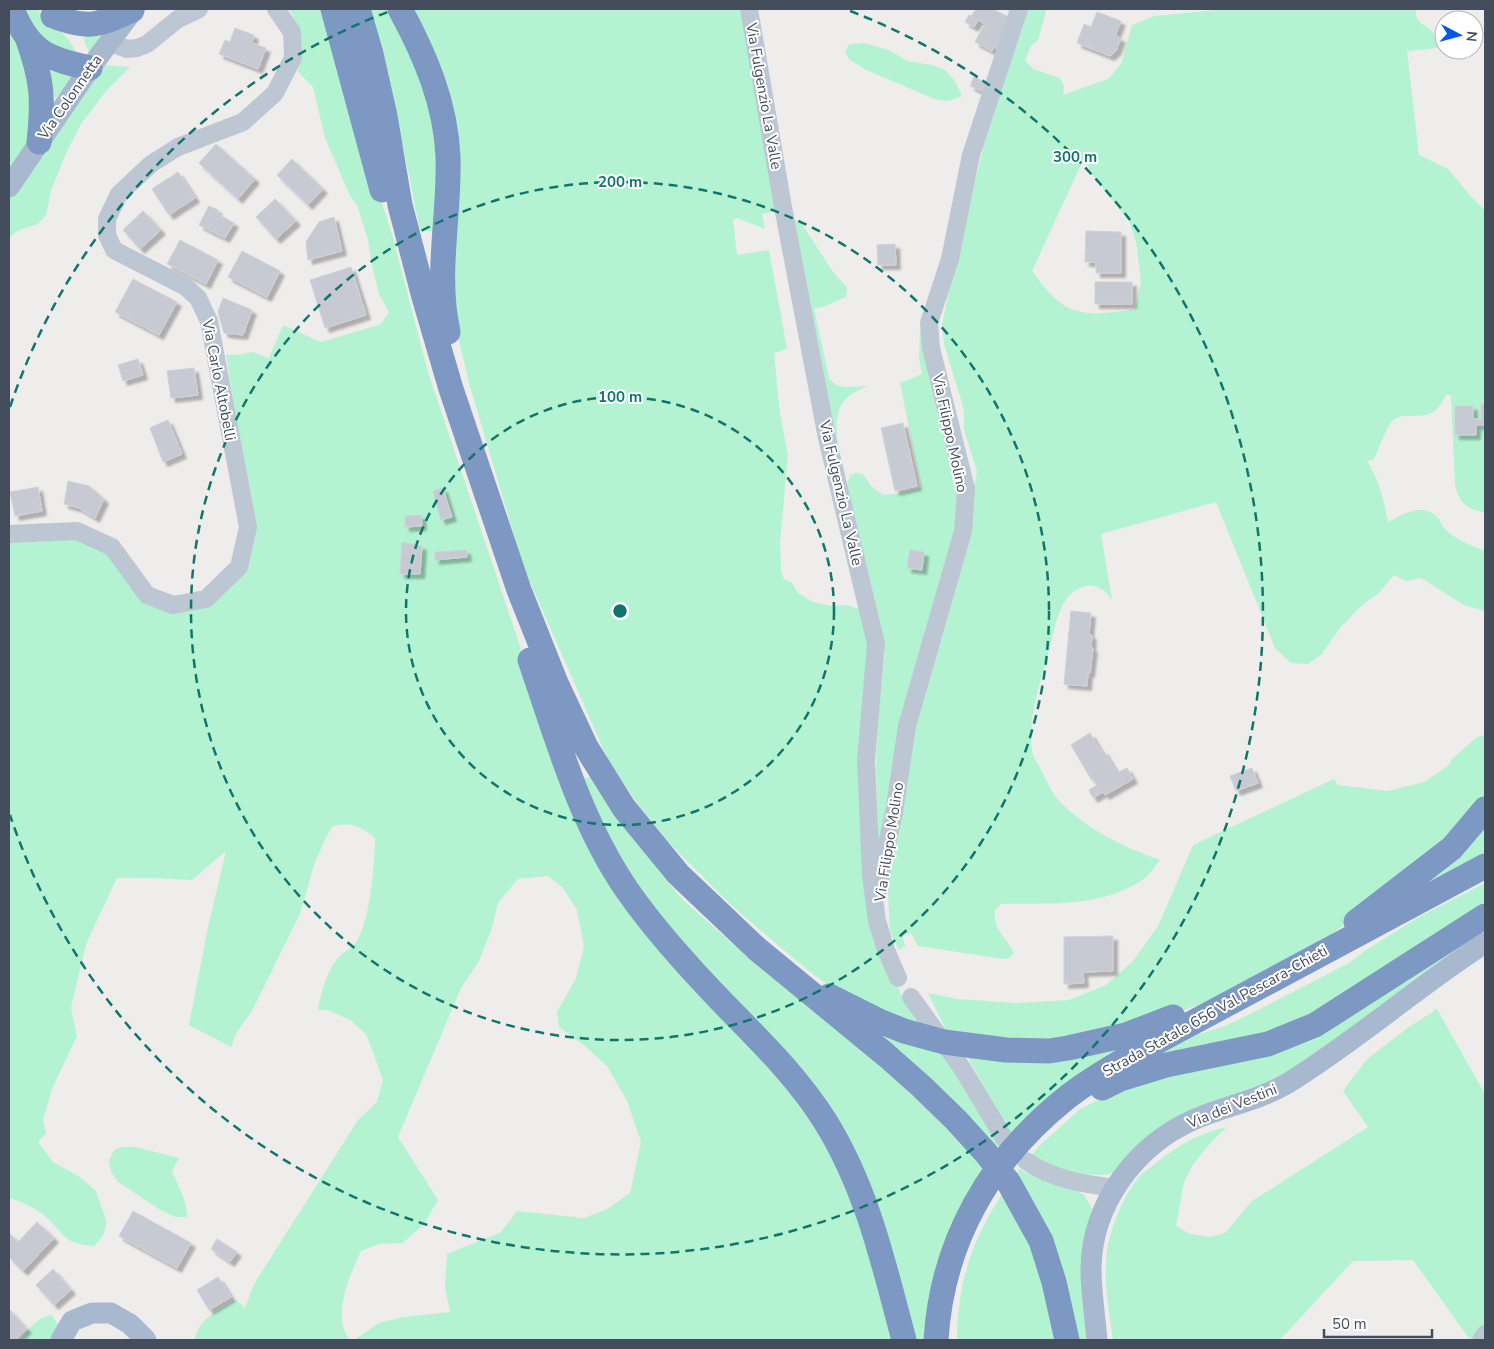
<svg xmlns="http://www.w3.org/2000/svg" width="1494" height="1349" font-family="'Nunito Sans',sans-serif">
	<defs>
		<filter id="shadow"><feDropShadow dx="4.5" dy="4.5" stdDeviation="1" flood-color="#0004"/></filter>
	</defs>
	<rect width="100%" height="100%" fill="#efecec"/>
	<path fill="#b4f3d2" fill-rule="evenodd" d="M24 9H37C50 23 67 34 76 51L75 54 68 59 35 31Z
		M289 9H328L363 145 392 234 428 372 526 664 579 814 789 1083 853 1190 896 1340H354L379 1323 403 1317 450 1312 445 1287 447 1254 501 1232 517 1211 584 1218 607 1209 630 1193 641 1142 627 1101 607 1066 585 1046 559 1027 557 1012 576 978 584 947 577 910 562 887 548 876 518 879 498 903 492 928 479 961 461 988 398 1137 438 1200 424 1224 403 1243 380 1244 361 1251C351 1273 340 1296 342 1322 343 1328 347 1335 349 1340H194C201 1317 216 1311 236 1300L245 1308 254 1284 358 1120 377 1102 383 1080 374 1055 366 1034 350 1020 328 1010H318C320 995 328 968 339 957 345 951 354 947 358 939 371 913 374 867 375 838 360 826 352 822 333 826L327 835 314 865 300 914 252 1011 237 1032 231 1047 189 1025 208 927 226 851 192 880C167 879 142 877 117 878L86 944 71 1008 77 1036 52 1089 43 1120 46 1133 38 1142 53 1162 80 1177 96 1191 107 1222 103 1236 94 1246C63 1244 65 1234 45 1216 36 1208 20 1201 9 1198V538L61 535 113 550 149 604 161 610 183 611 204 607 219 599 239 579 251 511 226 355H237L252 352 269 358 283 325 321 342 381 324 389 312 379 294 373 270 368 240 357 205 350 196 325 138 313 87 298 72 301 42 293 16Z
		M369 9H397L443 139 433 231H420L404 150Z
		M410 9H741L781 210 762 214 765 229 737 218 733 220 737 255 769 250 787 349 774 353 780 414 788 455 780 542 781 571 784 579 792 583 798 593 813 602 832 606 846 605 863 610 871 649 879 953 905 1001 929 1033 851 1001 814 975 780 947 731 905 669 843 637 803 608 760 523 566 469 383 449 299 459 182Z
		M1026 9H1045L1046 12 1038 40 1031 46 1025 60 1033 69 1060 78 1064 87 1063 95 1108 79 1121 64 1132 25 1154 16 1228 9H1416C1415 27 1428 22 1435 35 1436 38 1437 44 1438 48L1407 51 1419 155 1448 169 1472 198 1485 210V513C1467 508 1460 505 1455 485L1451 395H1446C1444 399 1441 404 1438 408 1425 422 1404 411 1393 420 1387 425 1379 449 1374 459L1367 461C1379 480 1384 500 1388 522 1404 514 1423 502 1438 518 1441 521 1442 525 1444 528 1454 539 1472 546 1485 551V611L1464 605 1421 578 1406 581 1394 575 1379 593 1363 604 1340 628 1321 655 1308 664 1291 663 1275 648 1216 502 1101 534 1112 600C1106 591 1098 584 1087 586 1058 590 1055 631 1048 654 1040 685 1027 719 1032 751 1033 758 1039 765 1042 772 1047 781 1052 793 1059 801 1087 830 1124 847 1160 860 1155 866 1151 873 1145 878 1104 908 1049 903 1001 904L995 910C993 931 1006 936 1014 953L1009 958 1003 959 918 946 911 933 902 935 905 946 899 950 890 932 888 894 891 853 906 794 908 755 968 517 977 471 964 430V412L961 400 944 344 942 325 949 290 985 140ZM1084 158 1092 174 1129 221 1136 242 1141 282 1135 309C1110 313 1079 319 1058 301 1048 293 1040 281 1032 271Z
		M9 11 38 126 9 178Z
		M97 35 102 36 89 53 83 37Z
		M864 43 889 50 907 61 932 65 944 69 955 81 962 96 949 101 937 100 866 70 850 60 845 53 849 44Z
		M105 65 130 67 106 91 81 124 67 151 51 191 46 215 38 224 19 230 9 237V191L94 74Z
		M48 67 76 73 55 99Z
		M790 217 802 224 831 269 847 288 846 297C836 300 824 309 814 308L829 378C837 391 854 386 868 386 859 390 847 395 842 404 831 421 840 448 842 467Z
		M927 318 959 467 958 531 878 876 876 758 879 709 885 654 878 619 847 485 850 476 855 473 863 474 871 486 883 495 901 493 921 488 900 383 922 374 919 359 920 330Z
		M1485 734V801L1448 845 1355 915 1323 942 1220 997 1124 1032 1050 1047 956 1042 945 1028 928 993 958 999 1017 1003 1069 1000 1106 985 1133 961 1158 926 1193 845 1334 779 1338 785 1388 791 1424 782 1448 766 1453 758 1476 738Z
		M584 778H594L626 828 667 881 683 900 758 966 848 1033 987 1166 928 1340H911L871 1200 696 969 605 841Z
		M1485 817V859L1431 887 1425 881Z
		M1485 883V910L1305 1025 1161 1053 1197 1035 1227 1025 1254 1012 1349 963 1366 950 1419 917Z
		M1485 921V938L1306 1066 1118 1172C1092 1181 1055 1167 1030 1157L1039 1146 1079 1110 1107 1095 1149 1076 1250 1058Z
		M1437 1009 1485 1094V1324L1470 1340 1413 1260 1353 1261 1280 1340H1113C1109 1311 1103 1281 1107 1252 1110 1227 1123 1198 1138 1178 1143 1172 1150 1168 1156 1163 1178 1145 1199 1133 1227 1127 1210 1143 1189 1164 1183 1187 1180 1200 1179 1213 1176 1226L1190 1234 1209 1237 1225 1233 1252 1201 1368 1127 1343 1091 1367 1059 1409 1027Z
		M887 1033 937 1047 1004 1142 993 1157 882 1040Z
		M1115 1050 1118 1056 1010 1134 967 1056Z
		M122 1147H136L179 1158 172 1171C178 1186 187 1200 187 1217H176L162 1211 118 1182 111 1172 109 1160 114 1150Z
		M1020 1169 1026 1173 1075 1189 1084 1195 1097 1216 1092 1340H1077L1014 1177Z
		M1004 1191 1036 1247 1055 1340H957C958 1281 971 1241 1004 1191Z
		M52 1315 58 1325 56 1340H20C29 1329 37 1317 52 1315Z"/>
	<path fill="#c7cad3" stroke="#cfd1d9" filter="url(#shadow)" d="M976 9H993L1008 17 1004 25 1010 29 999 50 994 47 992 51 975 42 985 24 971 16Z
		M1097 12 1121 21 1115 36 1121 38 1116 51 1110 56 1077 43 1084 24 1091 27Z
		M969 15 978 20 974 27 965 22Z
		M235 28 254 35 252 43 266 48 258 69 219 54 225 40 230 42Z
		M974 77 986 83 982 91 970 86Z
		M216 144 255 179 238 199 199 163Z
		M292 159 323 189 308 205 277 175Z
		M178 172 195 198 169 215 152 189Z
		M275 199 296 221 276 239 256 217Z
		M209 206 218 210 216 213 234 223 225 238 199 225Z
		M143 211 161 230 140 249 123 230Z
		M334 217 342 251 308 260 306 242 319 222Z
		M1086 231 1121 232V273H1096V262H1085Z
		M180 240 218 260 206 284 167 264Z
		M895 244 896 265H878L877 245Z
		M242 251 280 271 267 297 228 277Z
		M351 267 366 315 325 328 310 280Z
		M133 279 177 302 159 335 115 312Z
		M1095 282H1132V304H1095Z
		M223 298 252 310 243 335 224 333 218 312Z
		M138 359 143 375 123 381 118 365Z
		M194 368 198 395 171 398 167 371Z
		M1481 404H1485V425H1476V435H1455V406H1473V419H1481Z
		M168 420 182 454 163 462 150 428Z
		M903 423 917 486 895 491 881 428Z
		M68 481 89 486 104 499 95 518 79 508 64 504Z
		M38 487 42 511 15 516 10 492Z
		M443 488 452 517 441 520 433 491Z
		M421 515 422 526 405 527V516Z
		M402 542 422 546 420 574H400Z
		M466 550 467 557 435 560V552Z
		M910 550 924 552 922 570 907 568Z
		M1071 611 1091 613 1089 635H1092L1091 648H1093L1090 673H1088L1087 686 1064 684Z
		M1090 733 1101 752 1103 750 1117 773 1127 768 1133 779 1105 795 1103 792 1093 798 1089 790 1097 785 1093 778 1091 779 1071 745Z
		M1252 768 1258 783 1236 791 1230 776Z
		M1113 936V971L1083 972 1084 983 1064 984V937Z
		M133 1211 191 1243 177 1268 119 1236Z
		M37 1222 54 1238 23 1271 9 1257V1233L18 1242Z
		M217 1239 237 1252 230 1262 211 1249Z
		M53 1269 71 1290 54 1305 36 1285Z
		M218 1277 231 1297 209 1310 197 1290Z
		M9 1309 27 1329 15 1340H9Z"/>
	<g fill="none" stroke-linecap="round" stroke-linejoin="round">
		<path stroke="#bdc7d4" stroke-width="18" d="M749 9 783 207 827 438 876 644 866 760 871 876 877 921 886 950 898 978
			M109 42 127 49 137 48 147 44 178 19 199 9
			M9 534 77 531 112 547 147 595 173 605 206 599 239 567 248 527 209 321 198 298 186 287 114 250 107 235V219L119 194 151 164 178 147 243 122 275 93 293 58 292 32 276 9
			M880 888 882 865 894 813 907 726 963 531 966 489 931 348 929 323 950 259 971 155 1019 9
			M911 997 962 1068 1004 1138
			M1026 1161C1052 1179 1084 1184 1114 1188
			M1481 1340 1485 1334"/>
		<path stroke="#a8b8cf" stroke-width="21" d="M9 187 90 68 134 9
			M61 1340 72 1321 92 1313H111L130 1324 146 1340
			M1097 1340C1095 1316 1091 1292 1091 1268 1092 1204 1135 1146 1193 1120 1224 1106 1258 1101 1288 1083 1356 1041 1417 987 1485 943"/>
		<path stroke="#7d98c2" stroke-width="25" d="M12 9C29 52 48 59 90 68
			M333 9 382 190
			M358 9 371 54 385 116 400 205 424 297 451 389 519 590 556 683 586 747 624 808 678 874 757 949 886 1055 921 1086 956 1120 986 1153 1009 1183 1041 1241 1054 1282 1067 1340
			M400 9C425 55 446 104 448 157 450 216 435 273 448 332
			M53 16C88 30 99 25 132 10
			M27 37C42 79 44 98 39 142
			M530 660C557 738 580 822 627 890 656 932 691 970 727 1007 762 1043 798 1078 825 1121 867 1188 884 1265 904 1340
			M1356 922 1452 848 1485 809
			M829 996 879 1021 904 1031 944 1042 1006 1050 1049 1051 1068 1048 1126 1035 1173 1017
			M1102 1088 1120 1079 1166 1065 1268 1044 1315 1025 1485 916
			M936 1340C942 1242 989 1160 1065 1099 1087 1081 1112 1067 1136 1053L1485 866"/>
	</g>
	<g fill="none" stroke="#0f766e" stroke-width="2.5" stroke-dasharray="9 6">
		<circle cx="620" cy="611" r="214"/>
		<circle cx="620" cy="611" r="429"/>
		<path d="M10 407A643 643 0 0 1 390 11M850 11A643 643 0 1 1 10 815"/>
	</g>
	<g text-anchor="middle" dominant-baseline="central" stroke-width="4" stroke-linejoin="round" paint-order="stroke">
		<g font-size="15" fill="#434d5c" stroke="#fff">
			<text transform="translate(764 96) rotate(80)">Via Fulgenzio La Valle</text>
			<text transform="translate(70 97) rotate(-55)">Via Colonnetta</text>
			<text transform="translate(219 380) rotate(79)">Via Carlo Altobelli</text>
			<text transform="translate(950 433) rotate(78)">Via Filippo Molino</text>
			<text transform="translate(841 493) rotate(77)">Via Fulgenzio La Valle</text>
			<text transform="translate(889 842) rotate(-81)">Via Filippo Molino</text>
			<text transform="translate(1215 1011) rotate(-29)">Strada Statale 656 Val Pescara-Chieti</text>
			<text transform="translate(1232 1106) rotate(-22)">Via dei Vestini</text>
		</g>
	</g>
	<circle cx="620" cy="611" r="8" fill="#0f766e" stroke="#fff" stroke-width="2.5"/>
	<g font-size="15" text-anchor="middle" font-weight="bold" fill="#0f766e" stroke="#fff" stroke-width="4" stroke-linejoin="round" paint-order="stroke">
		<text x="1075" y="162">300 m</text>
		<text x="620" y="187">200 m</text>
		<text x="620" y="402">100 m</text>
	</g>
	<rect width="1494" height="1349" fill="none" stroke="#434d5c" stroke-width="20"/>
	<g transform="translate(1459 35) rotate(96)"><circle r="24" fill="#ffffff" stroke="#b4b8be"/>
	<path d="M0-4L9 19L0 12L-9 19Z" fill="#0456f1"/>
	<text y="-8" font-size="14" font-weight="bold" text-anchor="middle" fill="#434d5c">N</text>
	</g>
	<path d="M1324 1329v8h108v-8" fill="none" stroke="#434d5c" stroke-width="2.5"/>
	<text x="1332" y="1329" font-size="15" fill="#434d5c" stroke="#ffffff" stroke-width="4" paint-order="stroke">50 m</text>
</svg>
